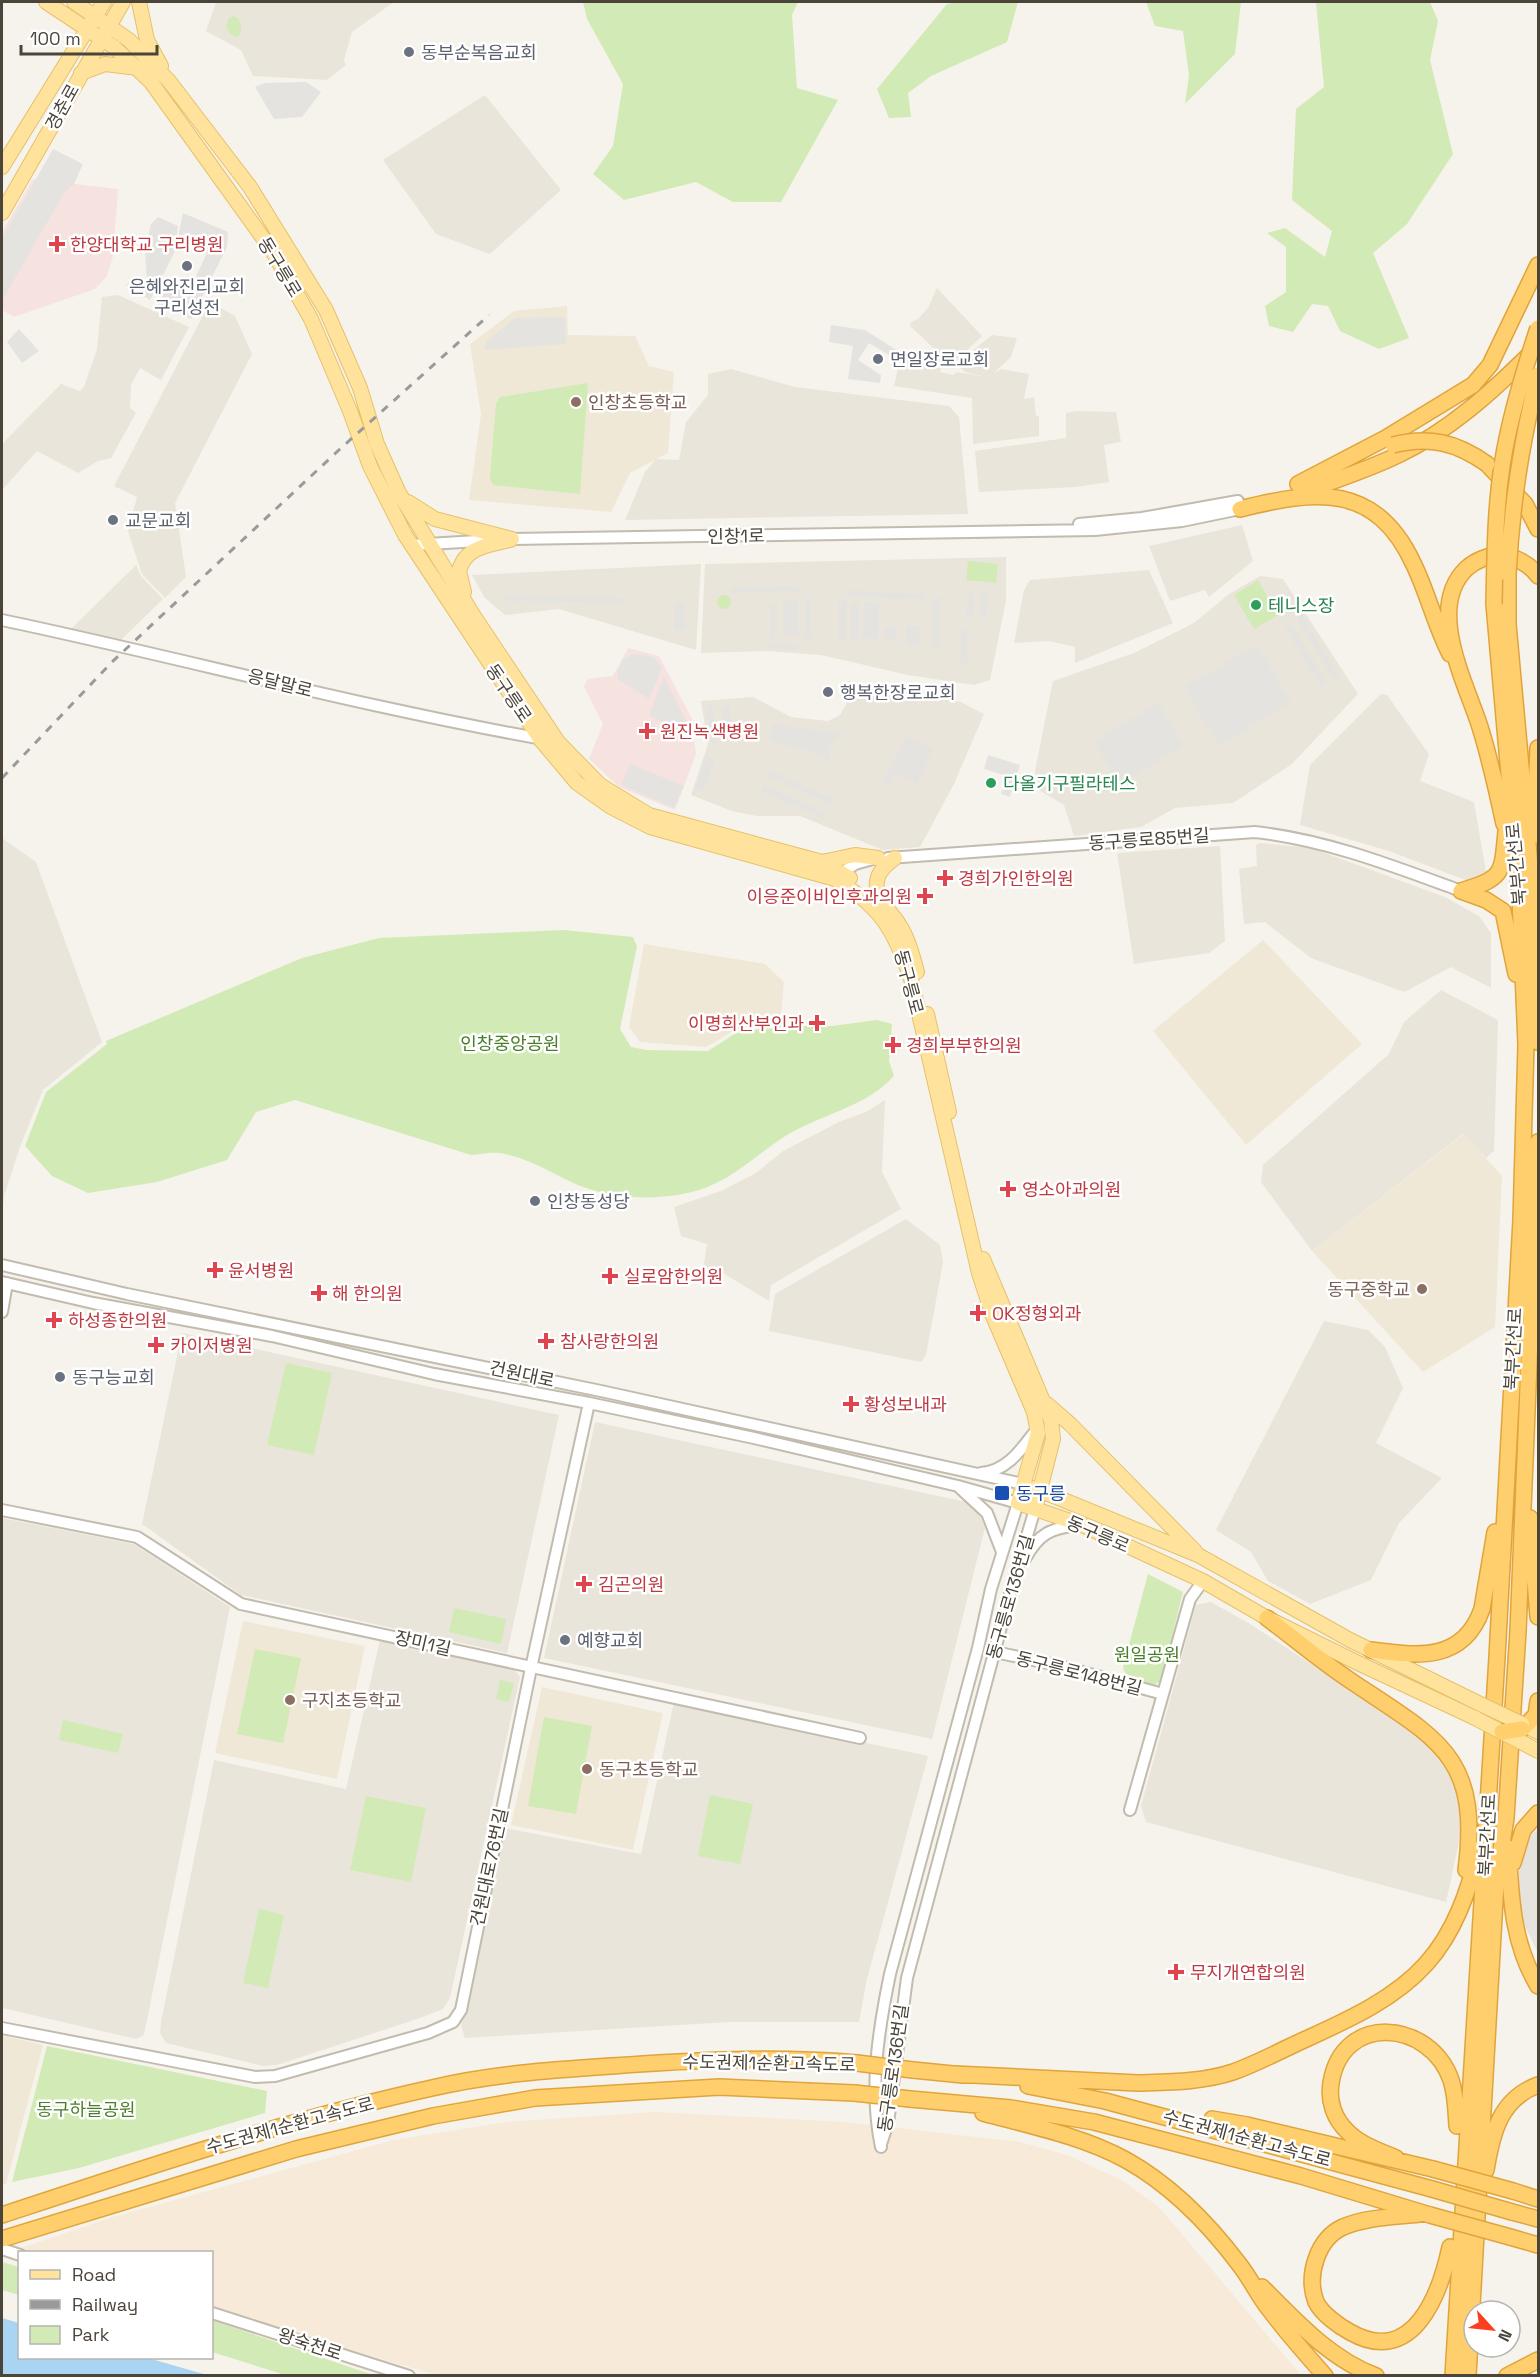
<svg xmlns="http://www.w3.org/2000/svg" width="1540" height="2377" font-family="'Space Grotesk','Noto Sans KR',sans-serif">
	<rect width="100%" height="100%" fill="#f6f3ec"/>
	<path fill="#eae5da" d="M216 2H394L352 32 344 60 346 65 327 80 253 76 241 50 206 31Z
		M485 95 561 190 490 254 436 234 383 160Z
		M937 288 982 336 952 365 910 326 911 322 918 319 928 308Z
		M118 295 189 327 161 380 140 368 131 385 130 408 136 413 111 458 98 461 78 473 37 451 2 490V444L61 384 80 391 84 387 97 349 102 297Z
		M210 302 235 316 252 354 175 503 186 577 165 598 142 574 128 531 137 497 114 486Z
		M992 335 1017 338 1011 357 993 374 1001 369 1029 374 1024 399 1034 397 1036 416H1039V436L973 444 972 398 894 386 900 359 942 365 940 372 954 375 956 372 982 376 965 372 956 364Z
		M731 369 795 387 949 406 959 417 968 514 625 520 645 472 656 459 679 460 686 422 708 395V374Z
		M1076 411 1116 412 1121 442 1104 445 1109 482 1076 487 979 492 975 451 1066 438V413Z
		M1242 525 1253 561 1209 597 1205 590 1170 601 1149 546Z
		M1006 557V600L990 680 974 685 908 675 821 655 767 651 701 653 705 564Z
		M701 564 696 650 559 609 505 615 484 597 472 575Z
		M136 565 141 576 163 599 120 641 70 630Z
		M1149 570 1173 623 1075 663V647L1049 641 1014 643 1024 590 1030 580Z
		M1260 576 1283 579 1358 694 1292 764 1233 803 1175 808 1141 827 1074 836 1064 805 1037 789 1035 771 1053 681 1134 653 1194 623 1229 594Z
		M848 681 961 702 984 714 954 784 920 847 883 850 800 816H757L732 811 691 795 708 744 701 701 753 697 791 717 828 721 840 715 846 705Z
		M1381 694 1387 695 1429 754 1420 781 1474 802 1486 872 1468 881 1389 851 1300 825 1310 765Z
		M2 838 36 862 102 1042 43 1090 21 1144 4 1196 2 1224Z
		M1261 843 1311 848 1445 897 1479 916 1491 933V988L1451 967 1404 992 1311 958 1265 922 1244 924 1239 869 1257 866 1256 845Z
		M1220 846 1225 941 1209 953 1134 964 1117 853Z
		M1441 990 1498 1020 1494 1151 1486 1158 1463 1134 1312 1251 1261 1182 1263 1165 1389 1054 1404 1022Z
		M885 1100 882 1172 901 1209 771 1285 769 1301 718 1270 703 1269 707 1244 681 1236 674 1207 721 1191 756 1173 783 1151 839 1122 866 1112Z
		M906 1219 940 1245 943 1262 926 1355 921 1362 769 1331 775 1294Z
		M1324 1321 1368 1330 1385 1347 1403 1388 1376 1443 1442 1478 1399 1523 1371 1580 1310 1604 1268 1581 1251 1552 1216 1530Z
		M182 1333 559 1415 507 1653 241 1595 142 1524Z
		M595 1422 966 1502 980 1516 985 1528 932 1739 544 1658Z
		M2 1518 134 1544 230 1607 144 2035 136 2039 2 2008Z
		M1211 1602 1250 1624 1429 1741 1448 1768 1459 1796 1462 1828 1446 1902 1146 1822 1141 1806 1196 1605Z
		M380 1640 513 1668 520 1677 450 1998 443 2009 417 2019 277 2065 263 2066 166 2043 160 2033 161 2022 214 1760 346 1789Z
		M674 1702 928 1756 867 1979 859 2022H729L465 2038 461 2026 504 1828 641 1854Z"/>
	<path fill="#f7ead8" d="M656 2112 845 2122 1020 2142 1070 2156 1123 2181 1159 2207 1301 2375H436L212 2308V2252H29L18 2249 113 2217 394 2140 506 2122Z"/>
	<path fill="#e6e2dd" d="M1538 1829V1953L1517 1909 1519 1862 1531 1835Z"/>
	<path fill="#efe8d6" d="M567 306 568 335 635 336 649 366 674 372 668 453 630 473 611 512 469 500 481 414 470 344 514 311Z
		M1263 940 1362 1044 1246 1145 1153 1031Z
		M644 944 765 964 784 982 780 1023 737 1029 706 1047 640 1042 629 1027Z
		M1464 1134 1502 1176 1495 1327 1423 1372 1312 1251Z
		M243 1621 365 1646 337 1779 215 1753Z
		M542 1687 663 1713 633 1850 511 1825Z
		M2 2035 43 2045 6 2184 2 2185Z"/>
	<path fill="#f6e3e0" d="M33 179 118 189 113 256 107 276 95 289 14 317 2 310V232Z
		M628 648 659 656 692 719 696 754 675 810 619 787 589 759 603 724 584 686 588 679 613 676Z"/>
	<path fill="#d2eab5" d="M583 2H798L792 15 797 88 838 100 781 202H733L696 182 624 200 593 174 613 146 623 84 587 19Z
		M957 2H1018L1007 42 931 76 908 93 911 117 889 118 877 89 947 4Z
		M1146 2H1241L1235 54 1185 104 1189 75 1183 31 1155 26Z
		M1316 2H1430L1438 21 1430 60 1453 154 1407 224 1373 253 1409 338 1379 349 1340 331 1328 306 1312 304 1293 332 1269 326 1265 306 1286 292V247L1267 233 1285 228 1325 257 1332 231 1292 200 1296 109 1324 87Z
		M233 16 238 18C242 23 243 34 236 37L230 34 226 26 229 18Z
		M588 383 580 494 493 485 490 478 496 404 500 397Z
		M968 561 998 564 996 583 966 580Z
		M1258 580 1278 615 1254 629 1234 595Z
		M717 602a7 7 0 1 1 14 0a7 7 0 1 1-14 0Z
		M564 930 633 937 637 946 620 1029 631 1047 646 1050 708 1051 736 1033 776 1026H832L877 1020 892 1024 889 1061 894 1076C866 1107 822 1114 787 1135 761 1151 740 1173 712 1185 675 1202 615 1201 578 1185 553 1174 526 1156 498 1153 490 1152 480 1155 471 1155L295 1100 256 1112 227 1160 157 1182 88 1193 52 1176 25 1146 46 1092 107 1044 106 1041 302 958 379 938Z
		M286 1363 332 1373 314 1455 267 1445Z
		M1148 1574 1183 1592 1161 1681 1154 1685 1126 1676 1123 1667Z
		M454 1608 506 1619 501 1644 449 1632Z
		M255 1649 301 1658 283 1743 237 1734Z
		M500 1680 514 1683 509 1702 496 1699Z
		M544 1717 592 1726 576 1814 528 1806Z
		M63 1720 123 1734 118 1753 59 1740Z
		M710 1795 753 1804 740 1864 698 1856Z
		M366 1796 426 1808 411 1882 350 1870Z
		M259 1909 284 1915 268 1988 243 1983Z
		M47 2046 267 2091 265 2113 79 2168 12 2182Z
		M2 2262 19 2267V2295L2 2290Z
		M212 2320 214 2321 373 2375H285L212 2352Z"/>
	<path fill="#e5e3e0" d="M306 82 321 92 302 117 274 119 255 87 265 83Z
		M53 149 83 164 74 184 64 193 3 299 2 238Z
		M183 213 228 232 227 247 191 319 158 304 170 281 189 291 207 253 178 238Z
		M158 217 178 226 176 240 180 242 150 300 125 285 147 282 145 250 151 224Z
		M565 317 566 344 485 350 486 342 515 318Z
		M831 325 865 330 898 351 894 358 869 343 858 360 881 375 880 383 848 379 853 346 829 342Z
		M19 329 39 351 22 363 7 342Z
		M799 586V593H730V587Z
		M846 590 924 594 923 600 846 596Z
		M981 590H988L986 617 979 616Z
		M968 593H975L973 617H966Z
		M505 595 626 598V603L505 601Z
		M805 597H811V639H805Z
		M933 597H941L940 646H932Z
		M783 600H798V636H783Z
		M839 600H847L846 641 838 640Z
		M864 602H879L878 639 863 638Z
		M674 603H684L685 630H674Z
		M851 603H859L858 639H850Z
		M770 605H776L775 639H770Z
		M1302 615 1339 675 1333 679 1297 619Z
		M1291 624 1328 684 1322 688 1285 628Z
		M884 633a7 7 0 1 1 14 0a7 7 0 1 1-14 0Z
		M906 626H920V646L906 645Z
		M961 630H968V663H961Z
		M768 643 797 645V650L768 648Z
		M1257 644 1291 702 1219 746 1184 688Z
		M633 654 654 657 662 668 649 699 618 679 617 672 622 660Z
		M664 676 688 725 679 730 649 715Z
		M1158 703 1184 745 1120 784 1094 742Z
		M712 705 719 743 712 744 705 706Z
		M730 706 733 740 725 741 722 707Z
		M773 724 841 733 828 749 832 766 823 756 816 753 769 741Z
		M905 736 933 749 917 784 896 774 890 787 882 784Z
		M988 755 1020 765 1010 797 1001 794 1007 776 984 769Z
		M707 757 715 760 703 792 695 788Z
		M630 764 684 786 674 808 621 785Z
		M770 770 833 799 831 804 767 776Z
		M763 785 826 813 824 819 761 790Z"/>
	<path fill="#a9d4f2" d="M2 2318 19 2323 20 2358H148L207 2375H5L2 2374Z"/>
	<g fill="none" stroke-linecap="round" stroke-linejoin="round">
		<g stroke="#c2bbae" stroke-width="14">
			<path id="minor" d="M1079 524 1142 518 1238 501
				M411 545 512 539 1095 530 1182 521 1240 509
				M2 620C182 658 361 707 543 739
				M888 858 1255 832C1327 840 1393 866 1461 891
				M836 877 855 864 873 859
				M2 1265 127 1294 601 1391 1023 1484
				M2 1282 93 1303 272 1336 434 1374 589 1403 754 1438 958 1486 1018 1503 991 1589 978 1648 890 1974C878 2032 869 2089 881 2147
				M2 1312 7 1283
				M981 1473C1008 1471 1022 1448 1037 1429
				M960 1488 987 1513 1002 1552
				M2 1510 137 1537 241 1604 860 1738
				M1025 1559C1039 1533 1051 1528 1079 1525
				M995 1652 1057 1665 1163 1694
				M1130 1810 1190 1599 1203 1581
				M2 2028 255 2077 275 2076 428 2033 453 2022 461 2010 531 1668 589 1403
				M881 2144 888 2123 907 1978 1012 1586 1035 1509
				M2 2249 20 2255
				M212 2313 409 2376"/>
		</g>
		<g stroke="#e6c16a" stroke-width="16">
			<path id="major" d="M46 2 114 47 151 82 273 252 311 319 350 411 370 466 405 535 540 739 577 783 611 807 650 827 835 879C881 907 894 929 911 979L979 1273 993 1316 1034 1412 1038 1433 1018 1503 1082 1525 1203 1581 1267 1618 1358 1663 1473 1717
				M74 2 129 40 169 81 250 187 326 310 360 388 377 444 399 493 473 615 558 742 600 785 649 815 822 862 850 878
				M139 2 147 40 161 66
				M81 73 105 64 138 68
				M2 167 104 2
				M2 213 123 2
				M408 502 435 519 512 539
				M464 592 459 571C465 547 488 545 510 540
				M822 862 855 855 878 858
				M873 895C901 920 908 936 917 972
				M879 900C873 880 878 870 895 858
				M927 1014 949 1112
				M983 1259 1051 1420 1053 1439 1035 1509
				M1047 1404 1070 1424 1195 1551
				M1034 1488 1198 1555 1350 1640 1472 1700
				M1522 1724 1538 1732
				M1521 1742 1538 1751"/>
		</g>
		<g stroke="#e0a43c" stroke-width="18">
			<path id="highway" d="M1487 464 1525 504 1538 529
				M1298 484 1386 438 1473 385 1490 365 1538 265
				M1303 492C1335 480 1367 470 1398 455 1449 431 1493 391 1533 351
				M1240 509C1316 490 1376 482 1414 565 1428 594 1435 625 1450 654
				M1508 574V624L1531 877 1538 1042
				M1504 824C1497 791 1490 759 1480 727 1466 683 1425 607 1467 568 1475 561 1488 555 1500 555 1513 555 1531 565 1538 576
				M1534 835 1538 748
				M1461 891 1486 900 1503 911 1516 974
				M1461 891C1504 878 1502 874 1506 831
				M1530 1518 1538 1617
				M1267 1618C1295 1639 1322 1662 1351 1681 1437 1739 1481 1755 1466 1870
				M1371 1650C1416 1656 1463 1663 1482 1609L1495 1532
				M1522 1729 1536 1715 1538 1701
				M1508 1848C1511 1897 1512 1943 1538 1986
				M1513 1863 1523 1830 1538 1813
				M913 2070 963 2075
				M954 2074 1138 2083C1169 2082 1203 2082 1233 2072 1253 2065 1272 2055 1291 2046 1338 2024 1391 2003 1426 1964 1455 1932 1469 1890 1479 1849
				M1028 2086 1105 2101 1432 2189
				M910 2099 1011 2108 1094 2122 1301 2176 1430 2215
				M983 2113C1031 2126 1082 2136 1126 2160 1171 2185 1208 2223 1239 2264 1250 2278 1258 2295 1269 2309 1286 2332 1306 2354 1325 2376
				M1212 2119 1247 2125 1433 2169
				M1396 2158C1380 2151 1361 2145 1348 2132 1334 2119 1328 2101 1331 2083 1342 2012 1430 2020 1451 2080 1456 2095 1456 2111 1457 2126
				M1486 2170C1492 2133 1500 2099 1538 2085
				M1513 2191 1538 2199
				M1512 2212 1538 2219
				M1419 2214C1395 2217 1366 2217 1343 2227 1317 2239 1306 2276 1316 2302 1322 2314 1339 2326 1350 2332 1413 2368 1440 2294 1450 2247
				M2 2215C144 2168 286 2120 432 2088 491 2074 552 2070 612 2066 694 2060 775 2056 857 2063
				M1510 2237 1538 2245
				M2 2239 296 2149 433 2116 535 2098 719 2087 854 2093
				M1262 2287C1296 2321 1330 2359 1376 2376
				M1453 2376 1497 1657 1521 1220 1526 1045 1520 899 1494 604
				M1468 2376 1496 1882 1506 1818 1518 1631 1538 1142
				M1507 2376 1538 2360"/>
		</g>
		<use href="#minor" stroke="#fff" stroke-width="10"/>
		<use href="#major" stroke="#ffe39c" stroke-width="14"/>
		<use href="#highway" stroke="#ffcf6e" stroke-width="15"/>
		<path stroke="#9a9a9a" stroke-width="3" stroke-dasharray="8 8" stroke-linecap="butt" d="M2 778 112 662 340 449 489 315"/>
		<g stroke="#e6c16a" stroke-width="16" stroke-linecap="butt">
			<path id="major-bridge" d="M1472 1700 1522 1724
				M1473 1717 1521 1742"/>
		</g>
		<g stroke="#e0a43c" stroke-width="18" stroke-linecap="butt">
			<path id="highway-bridge" d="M1393 445C1429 436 1456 442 1487 464
				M1508 574C1512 503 1521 444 1538 375
				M1494 604C1495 558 1495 512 1502 466 1509 419 1523 373 1538 328
				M1502 1732 1522 1729
				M857 2063 913 2070
				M854 2093 910 2099
				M1433 2169 1513 2191
				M1432 2189 1512 2212
				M1430 2215 1510 2237"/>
		</g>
		<use href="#major-bridge" stroke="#ffe39c" stroke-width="14"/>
		<use href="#highway-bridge" stroke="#ffcf6e" stroke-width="15"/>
	</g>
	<g fill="#6b7280" stroke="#fff" stroke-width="2">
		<circle cx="409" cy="52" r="6"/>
		<circle cx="187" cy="266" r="6"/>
		<circle cx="878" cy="359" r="6"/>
		<circle cx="113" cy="520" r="6"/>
		<circle cx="828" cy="692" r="6"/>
		<circle cx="535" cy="1201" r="6"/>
		<circle cx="60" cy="1377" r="6"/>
		<circle cx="565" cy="1640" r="6"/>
	</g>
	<g fill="#e0444e" stroke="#fff" stroke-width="2">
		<path d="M54 235h6v6h6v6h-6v6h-6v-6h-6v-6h6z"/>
		<path d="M644 722h6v6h6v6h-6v6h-6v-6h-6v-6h6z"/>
		<path d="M942 869h6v6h6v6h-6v6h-6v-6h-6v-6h6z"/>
		<path d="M922 887h6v6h6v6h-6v6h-6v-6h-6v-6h6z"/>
		<path d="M814 1014h6v6h6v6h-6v6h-6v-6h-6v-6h6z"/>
		<path d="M890 1036h6v6h6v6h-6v6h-6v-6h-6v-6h6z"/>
		<path d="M1005 1180h6v6h6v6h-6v6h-6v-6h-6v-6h6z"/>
		<path d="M212 1261h6v6h6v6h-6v6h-6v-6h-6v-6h6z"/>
		<path d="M607 1267h6v6h6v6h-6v6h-6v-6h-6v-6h6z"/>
		<path d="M316 1284h6v6h6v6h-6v6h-6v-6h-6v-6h6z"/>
		<path d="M975 1304h6v6h6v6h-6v6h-6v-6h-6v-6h6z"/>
		<path d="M51 1311h6v6h6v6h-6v6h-6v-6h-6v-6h6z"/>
		<path d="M543 1332h6v6h6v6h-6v6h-6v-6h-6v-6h6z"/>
		<path d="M153 1336h6v6h6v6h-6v6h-6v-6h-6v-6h6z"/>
		<path d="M848 1395h6v6h6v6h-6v6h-6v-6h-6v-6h6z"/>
		<path d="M581 1575h6v6h6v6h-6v6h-6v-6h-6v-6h6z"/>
		<path d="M1173 1963h6v6h6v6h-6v6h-6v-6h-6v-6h6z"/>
	</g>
	<g fill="#8d6e63" stroke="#fff" stroke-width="2">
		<circle cx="576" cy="402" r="6"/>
		<circle cx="1422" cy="1289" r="6"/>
		<circle cx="290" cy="1700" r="6"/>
		<circle cx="587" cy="1769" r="6"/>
	</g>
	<g fill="#2e9e5b" stroke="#fff" stroke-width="2">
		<circle cx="1256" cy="605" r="6"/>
		<circle cx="991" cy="783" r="6"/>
	</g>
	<rect fill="#1a4fb4" stroke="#fff" stroke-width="2" x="994" y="1485" width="16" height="16" rx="3"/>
	<g text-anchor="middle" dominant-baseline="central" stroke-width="5" stroke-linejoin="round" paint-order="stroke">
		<g font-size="18" fill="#5b616d" stroke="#fff" text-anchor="start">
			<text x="421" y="52">동부순복음교회</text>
			<text x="187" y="286" text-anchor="middle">은혜와진리교회<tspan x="187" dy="21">구리성전</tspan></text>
			<text x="890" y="359">면일장로교회</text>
			<text x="125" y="520">교문교회</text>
			<text x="840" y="692">행복한장로교회</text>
			<text x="547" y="1201">인창동성당</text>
			<text x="72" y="1377">동구능교회</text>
			<text x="577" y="1640">예향교회</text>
		</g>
		<g font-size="18" fill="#4b4439" stroke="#fff">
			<text transform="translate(62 107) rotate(-61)">경춘로</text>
			<text transform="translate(280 267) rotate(59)">동구릉로</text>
			<text transform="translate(736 536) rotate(-1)">인창1로</text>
			<text transform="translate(280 683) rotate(14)">응달말로</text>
			<text transform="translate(509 693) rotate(56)">동구릉로</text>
			<text transform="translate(1149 839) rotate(-4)">동구릉로85번길</text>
			<text transform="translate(1516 864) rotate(-95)">북부간선로</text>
			<text transform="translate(909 982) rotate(75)">동구릉로</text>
			<text transform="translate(1513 1349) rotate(-87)">북부간선로</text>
			<text transform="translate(522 1374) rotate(12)">건원대로</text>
			<text transform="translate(1098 1534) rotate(23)">동구릉로</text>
			<text transform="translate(1010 1597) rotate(-74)">동구릉로136번길</text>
			<text transform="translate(423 1643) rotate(13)">장미1길</text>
			<text transform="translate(1079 1673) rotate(14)">동구릉로148번길</text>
			<text transform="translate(1487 1835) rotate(-87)">북부간선로</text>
			<text transform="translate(489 1867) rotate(-78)">건원대로76번길</text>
			<text transform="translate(769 2063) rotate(1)">수도권제1순환고속도로</text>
			<text transform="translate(893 2068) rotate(-82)">동구릉로136번길</text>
			<text transform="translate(290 2125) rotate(-15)">수도권제1순환고속도로</text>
			<text transform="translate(1247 2138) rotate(15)">수도권제1순환고속도로</text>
			<text transform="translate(310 2344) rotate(18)">왕숙천로</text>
		</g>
		<g font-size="18" fill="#be3a42" stroke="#fff" text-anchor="start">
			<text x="70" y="244">한양대학교 구리병원</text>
			<text x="660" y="731">원진녹색병원</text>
			<text x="958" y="878">경희가인한의원</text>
			<text x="912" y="896" text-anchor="end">이응준이비인후과의원</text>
			<text x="804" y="1023" text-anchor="end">이명희산부인과</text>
			<text x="906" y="1045">경희부부한의원</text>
			<text x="1022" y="1189">영소아과의원</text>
			<text x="228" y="1270">윤서병원</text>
			<text x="624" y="1276">실로암한의원</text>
			<text x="332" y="1293">해 한의원</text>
			<text x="992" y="1313">OK정형외과</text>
			<text x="68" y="1320">하성종한의원</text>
			<text x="560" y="1341">참사랑한의원</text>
			<text x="170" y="1345">카이저병원</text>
			<text x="864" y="1404">황성보내과</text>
			<text x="598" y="1584">김곤의원</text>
			<text x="1190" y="1972">무지개연합의원</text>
		</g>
		<g font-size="18" fill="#785e54" stroke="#fff" text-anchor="start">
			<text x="588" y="402">인창초등학교</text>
			<text x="1410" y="1289" text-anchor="end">동구중학교</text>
			<text x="302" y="1700">구지초등학교</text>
			<text x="599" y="1769">동구초등학교</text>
		</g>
		<g font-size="18" fill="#27864d" stroke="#fff" text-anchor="start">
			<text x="1268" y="605">테니스장</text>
			<text x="1003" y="783">다올기구필라테스</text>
		</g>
		<g font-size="18" fill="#4a7f2a" stroke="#fff">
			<text x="510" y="1043">인창중앙공원</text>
			<text x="1147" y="1654">원일공원</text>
			<text x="86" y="2109">동구하늘공원</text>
		</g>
		<g font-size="18" fill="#164399" stroke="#fff" text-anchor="start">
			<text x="1016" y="1493">동구릉</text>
		</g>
	</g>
	<rect width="1540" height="2377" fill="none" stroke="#4b4439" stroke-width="6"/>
	<rect x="18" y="2251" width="195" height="108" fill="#ffffff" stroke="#b7b4b0" stroke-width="1.5"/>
	<rect x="30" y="2270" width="30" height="9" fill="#ffe39c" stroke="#b7b4b0" stroke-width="1.5"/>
	<text x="72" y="2281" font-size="18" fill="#4b4439">Road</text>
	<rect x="30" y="2300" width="30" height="9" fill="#9a9a9a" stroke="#b7b4b0" stroke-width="1.5"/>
	<text x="72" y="2311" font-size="18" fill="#4b4439">Railway</text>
	<rect x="30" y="2326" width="30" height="18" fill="#d2eab5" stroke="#b7b4b0" stroke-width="1.5"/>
	<text x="72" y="2341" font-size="18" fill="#4b4439">Park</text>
	<g transform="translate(1492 2329) rotate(117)"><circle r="28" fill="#ffffff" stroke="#b7b4b0" stroke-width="1.5"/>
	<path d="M0-4.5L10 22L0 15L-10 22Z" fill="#fc3f1d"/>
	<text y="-9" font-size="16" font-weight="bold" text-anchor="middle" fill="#4b4439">N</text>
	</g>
	<path d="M21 45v9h136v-9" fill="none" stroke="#4b4439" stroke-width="3"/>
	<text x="30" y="45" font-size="18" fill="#4b4439" stroke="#ffffff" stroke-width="4.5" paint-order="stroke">100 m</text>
</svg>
